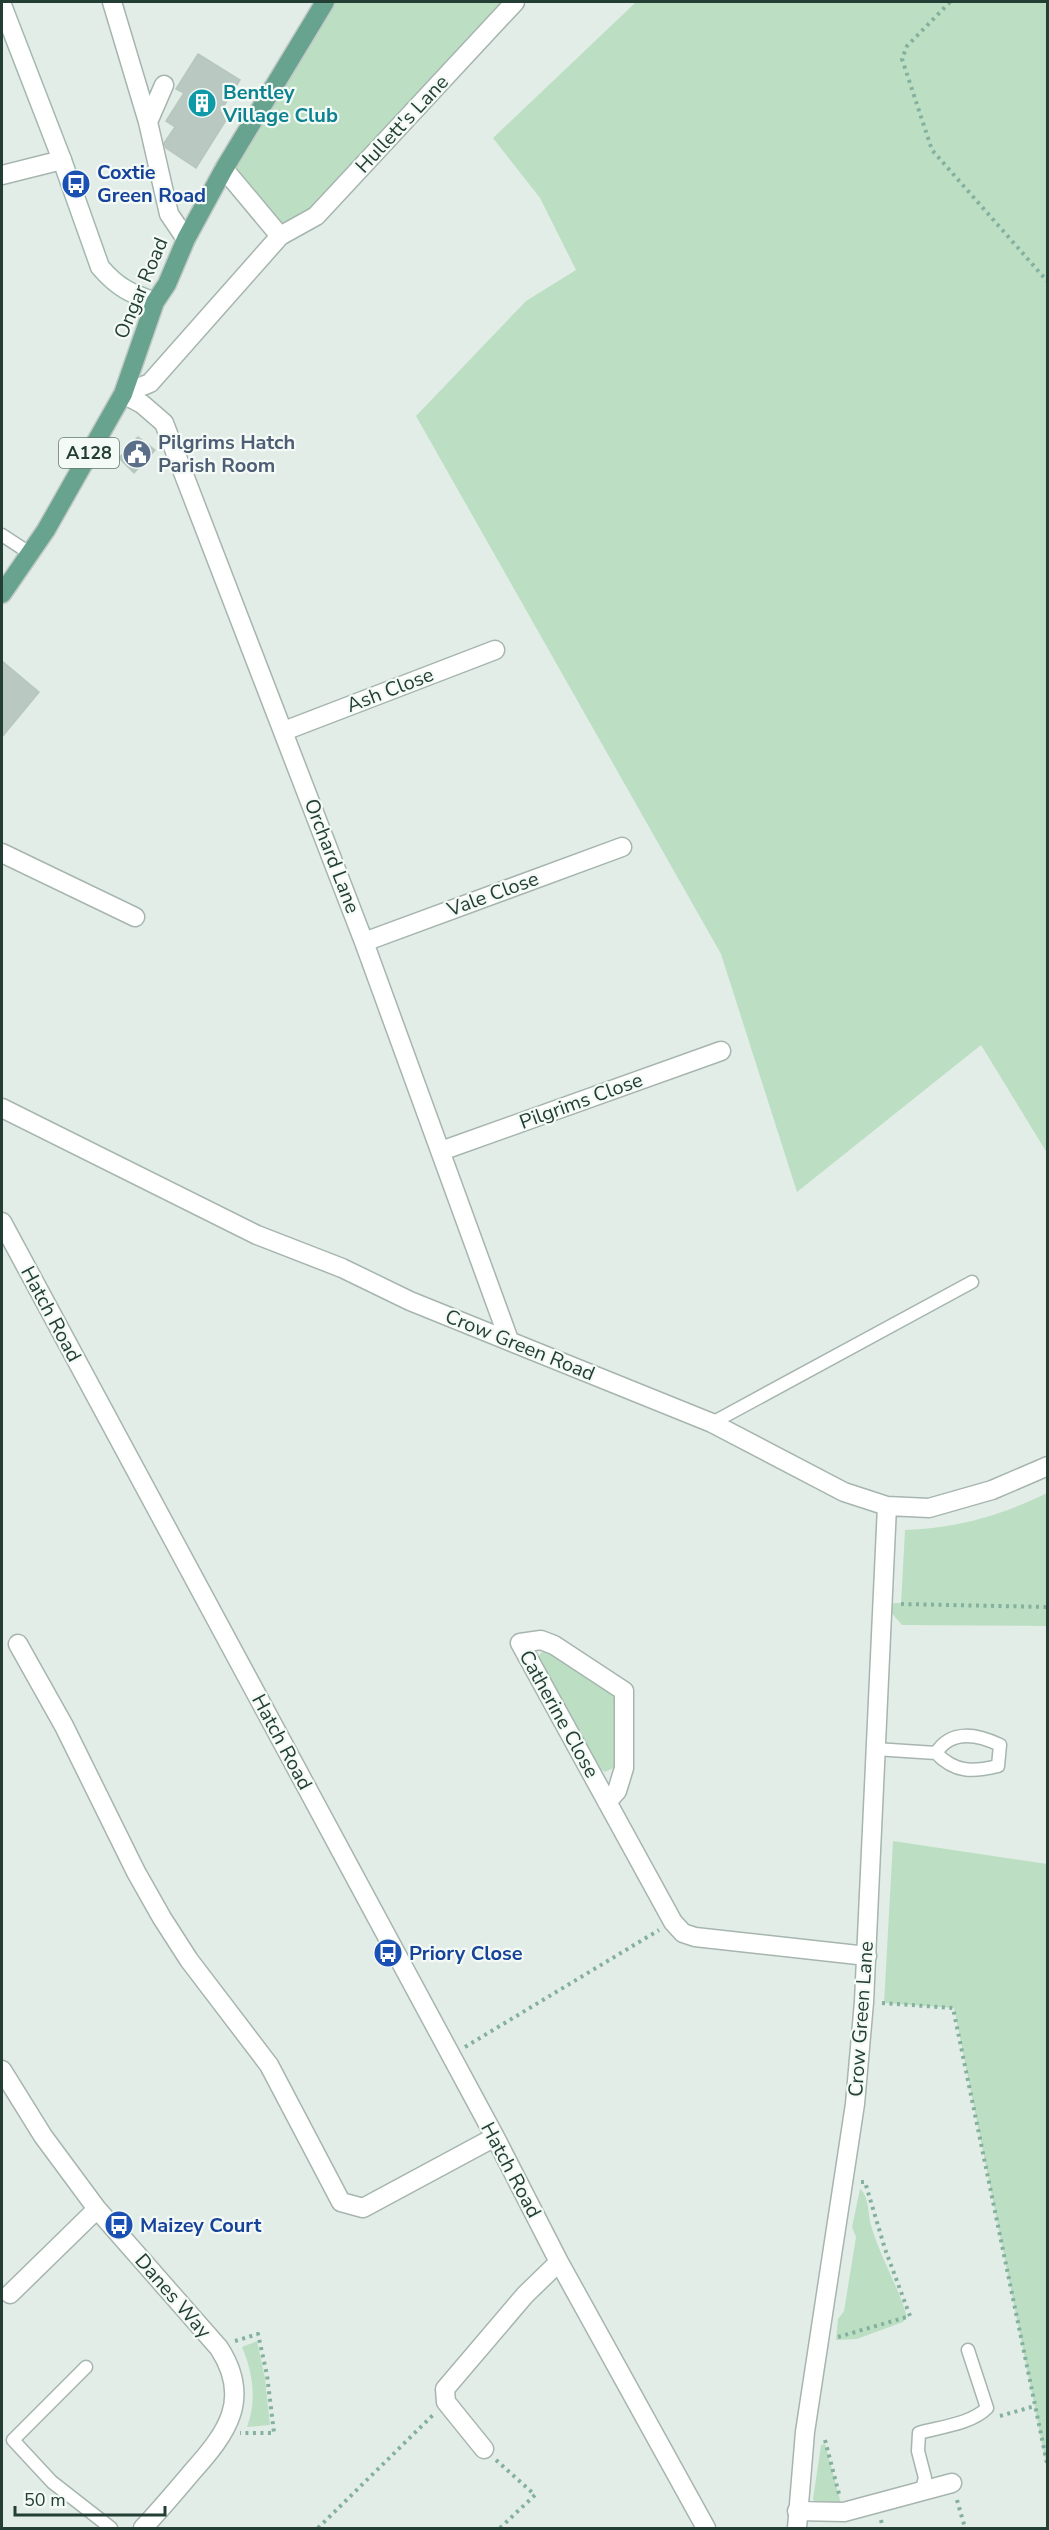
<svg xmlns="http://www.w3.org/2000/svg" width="1049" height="2530" font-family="'Nunito Sans',sans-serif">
	<rect width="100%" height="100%" fill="#e3ede8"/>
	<path fill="#bcdfc3" d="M325 2H516L359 170 280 236 224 169Z
		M636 2H1047V1153L981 1045 797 1192 721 954 416 416 526 301 576 270 540 198 493 138Z
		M1047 1493V1626L902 1625 883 1603H901L905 1530C957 1528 1000 1516 1047 1493Z
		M544 1649 618 1694V1766L605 1772 598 1767 539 1663 537 1658Z
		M893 1841 1047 1864V1861V2468L954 2008 884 2003Z
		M860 2189C869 2196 868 2214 871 2225 880 2257 898 2285 907 2317L903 2322 857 2339 836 2340 838 2319 844 2311 856 2237 852 2227Z
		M257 2341 265 2378 270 2425 247 2427C257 2400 253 2373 242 2347Z
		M825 2444 842 2507 815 2503 813 2499 821 2445Z"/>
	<path fill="#b9c8c1" stroke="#b6c7bf" stroke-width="1.5" d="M198 54 240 80 220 112 228 117 196 168 166 148 164 143 175 127 166 121 184 93 176 89Z
		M138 437 155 450 134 473 119 458Z
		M2 661 39 692 2 737Z"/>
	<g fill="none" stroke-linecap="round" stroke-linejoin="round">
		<g stroke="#a6b5af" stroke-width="15">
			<path id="lane" d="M2 535 31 554
				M712 1423 972 1282
				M875 1749 936 1753C955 1773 973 1772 998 1766L1000 1745C977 1734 951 1729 936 1753
				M86 2367 13 2440 52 2482 111 2528
				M916 2492 922 2488 925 2478 918 2451 919 2433C940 2427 971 2424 987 2408L968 2350"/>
		</g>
		<g stroke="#a6b5af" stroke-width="21">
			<path id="street" d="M112 2 148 122 169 214 186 239
				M148 122 164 85
				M224 169 280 236
				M2 175 62 160
				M123 394 142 404 164 423 364 942 509 1340
				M123 394 150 383 280 236 316 216 515 2
				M284 731 495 650
				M2 853 135 917
				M364 942 622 847
				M2 1108 257 1235 342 1268 410 1301 712 1423 844 1492 887 1506 929 1508 992 1490 1048 1466
				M441 1151 721 1051
				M2 1222 495 2137 559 2262 706 2528
				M18 1644 64 1726 136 1872 162 1918 189 1960 269 2065 341 2202 363 2208 495 2137
				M607 1802 617 1791 624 1768V1691L554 1645 541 1640 520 1643 673 1922 683 1933 695 1937 867 1956
				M2 2070 43 2136 97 2209 219 2348C252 2399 227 2433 192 2472 176 2491 160 2510 143 2528
				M10 2294 97 2209
				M484 2449 446 2402 445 2389 525 2295 559 2262
				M797 2511 844 2512 952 2483
				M797 2528 805 2432 855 2104 864 2002 887 1506"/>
		</g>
		<g stroke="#a2b9af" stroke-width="21">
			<path id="secondary" d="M2 5 62 160 100 267C118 288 130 293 155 302"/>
		</g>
		<g stroke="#c1c9c6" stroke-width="21">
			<path id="primary" d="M2 594 46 530 123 394 155 302 167 284 186 239 224 169 325 2"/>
		</g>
		<path stroke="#84b19f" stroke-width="4" stroke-dasharray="3 4.5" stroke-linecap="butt" d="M950 2 907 46 902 59 932 150 1048 282
			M901 1604 1048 1607
			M882 2003 953 2008 1048 2468
			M465 2047 659 1930
			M838 2337 910 2316 885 2249 865 2182H861
			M235 2341 258 2334 267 2375 274 2433H240
			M1000 2416 1035 2406
			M825 2440 839 2494
			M496 2460 535 2495 500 2528
			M957 2500 965 2528
			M881 2520 883 2528
			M318 2528 433 2415"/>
		<use href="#lane" stroke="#fff" stroke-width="12"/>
		<use href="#street" stroke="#fff" stroke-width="18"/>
		<use href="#secondary" stroke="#fff" stroke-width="18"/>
		<use href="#primary" stroke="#68a38f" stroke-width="18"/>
	</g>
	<defs>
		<g id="building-disc" transform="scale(1.5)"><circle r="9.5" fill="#0f9aa8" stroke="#f4faf6"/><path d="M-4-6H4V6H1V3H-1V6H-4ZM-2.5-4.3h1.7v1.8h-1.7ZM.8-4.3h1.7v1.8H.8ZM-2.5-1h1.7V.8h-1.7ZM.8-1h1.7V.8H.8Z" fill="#fff"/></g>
		<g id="bus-disc" transform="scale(1.5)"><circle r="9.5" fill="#1a4fb4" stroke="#f4faf6"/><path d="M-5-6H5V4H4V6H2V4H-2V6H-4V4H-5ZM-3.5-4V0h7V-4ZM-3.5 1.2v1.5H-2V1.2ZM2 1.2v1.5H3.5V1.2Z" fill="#fff"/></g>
		<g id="civic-disc" transform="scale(1.5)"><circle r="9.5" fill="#5c6f8a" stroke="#f4faf6"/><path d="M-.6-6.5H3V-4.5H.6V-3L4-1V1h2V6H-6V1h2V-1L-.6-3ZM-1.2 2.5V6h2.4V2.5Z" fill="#fff"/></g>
	</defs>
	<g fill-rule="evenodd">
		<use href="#building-disc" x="202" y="103"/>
		<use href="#bus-disc" x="76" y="184"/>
		<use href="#civic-disc" x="137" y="454"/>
		<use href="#bus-disc" x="388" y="1953"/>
		<use href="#bus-disc" x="119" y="2225"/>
	</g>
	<g text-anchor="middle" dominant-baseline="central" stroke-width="4.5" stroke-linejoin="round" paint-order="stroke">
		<rect fill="#f4faf6" stroke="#62776f" stroke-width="1.5" x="59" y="438" width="60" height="30" rx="4.5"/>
		<g font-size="18" font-weight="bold" fill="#233f35">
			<text x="89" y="453">A128</text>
		</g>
		<g font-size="20" font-weight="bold" fill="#0d838f" stroke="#f4faf6" text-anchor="start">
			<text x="223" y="92">Bentley<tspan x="223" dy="23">Village Club</tspan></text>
		</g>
		<g font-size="20" fill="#233f35" stroke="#f4faf6">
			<text transform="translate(402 124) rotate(-47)">Hullett's Lane</text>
			<text transform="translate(141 288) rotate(-67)">Ongar Road</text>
			<text transform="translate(390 690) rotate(-21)">Ash Close</text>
			<text transform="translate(332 856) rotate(69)">Orchard Lane</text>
			<text transform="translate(493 894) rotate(-20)">Vale Close</text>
			<text transform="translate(581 1101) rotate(-20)">Pilgrims Close</text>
			<text transform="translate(51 1314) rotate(62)">Hatch Road</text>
			<text transform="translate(520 1345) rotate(22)">Crow Green Road</text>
			<text transform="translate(559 1714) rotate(61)">Catherine Close</text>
			<text transform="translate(282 1742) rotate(62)">Hatch Road</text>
			<text transform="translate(861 2019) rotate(-86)">Crow Green Lane</text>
			<text transform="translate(511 2170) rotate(62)">Hatch Road</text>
			<text transform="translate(173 2296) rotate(49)">Danes Way</text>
		</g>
		<g font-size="20" font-weight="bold" fill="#164399" stroke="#f4faf6" text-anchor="start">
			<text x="97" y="172">Coxtie<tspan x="97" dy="23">Green Road</tspan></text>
			<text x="409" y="1953">Priory Close</text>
			<text x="140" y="2225">Maizey Court</text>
		</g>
		<g font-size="20" font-weight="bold" fill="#4e5e75" stroke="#f4faf6" text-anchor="start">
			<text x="158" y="442">Pilgrims Hatch<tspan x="158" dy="23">Parish Room</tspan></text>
		</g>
	</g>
	<rect width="1049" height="2530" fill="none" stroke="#233f35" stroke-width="6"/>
	<path d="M15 2506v9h150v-9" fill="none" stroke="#233f35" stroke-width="3"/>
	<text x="24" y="2506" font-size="18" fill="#233f35" stroke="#f4faf6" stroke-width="4.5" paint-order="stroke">50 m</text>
</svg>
